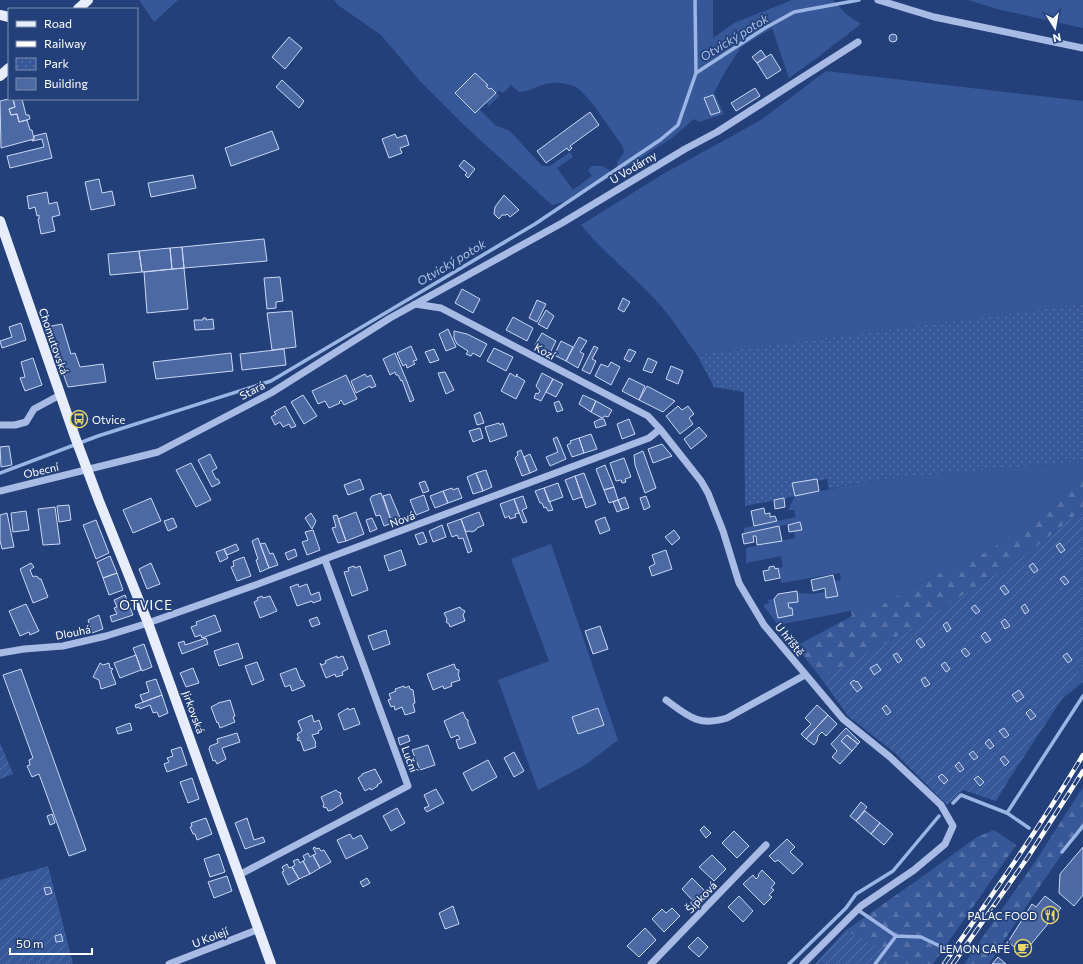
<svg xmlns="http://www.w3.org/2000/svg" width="1083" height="964" font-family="Commissioner,sans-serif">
	<defs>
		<pattern id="forest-firs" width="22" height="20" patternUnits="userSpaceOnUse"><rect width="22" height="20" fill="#375898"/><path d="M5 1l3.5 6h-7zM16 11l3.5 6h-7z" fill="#5571a7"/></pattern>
		<pattern id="park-dots" width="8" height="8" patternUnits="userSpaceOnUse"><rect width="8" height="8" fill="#375898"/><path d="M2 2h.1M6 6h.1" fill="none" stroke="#5571a7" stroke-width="1.8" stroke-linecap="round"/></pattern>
		<pattern id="garden-furrows" width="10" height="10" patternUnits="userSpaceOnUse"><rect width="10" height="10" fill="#375898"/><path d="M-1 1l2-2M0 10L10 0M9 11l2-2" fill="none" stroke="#5571a7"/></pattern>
	</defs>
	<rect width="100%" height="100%" fill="#24407a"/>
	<path fill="#375898" d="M139 0H178L154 22Z
		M334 0H713V38L734 23 792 0H833L847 15 861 24 818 57 789 78 772 28 741 47 725 72 714 93 724 114 699 122 694 119 672 138 620 171C619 169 617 167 617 165 616 157 628 157 622 145 611 131 590 96 576 87 569 84 559 82 552 83 540 83 531 92 519 92L511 85 503 93 499 91 497 92 499 96 486 109 489 105 487 103 496 93 491 88 489 89 486 86 488 85 475 73 455 94 475 113 479 109 497 127 498 126 510 131 542 166H550L570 152 573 157 557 168 573 190 592 176 588 170 592 166H602L611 171 609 172 612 176 568 201 552 205 466 127 420 81 381 35 338 5Z
		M968 0H1083V28L997 9Z
		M826 71 1083 101V304L697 355C685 339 674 321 661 306 635 277 605 254 581 225L663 174 761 120Z
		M1083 461V473L1074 484 1053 502 992 549 938 574 881 605 778 625 763 605 769 603 768 600 774 599 793 615 792 608H789L788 603 798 601 797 593 812 594 825 592 827 598 838 596 834 581 841 580 840 573 781 583 778 568 783 567 781 556 746 563V548L795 538 794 531 800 522 744 533V528L796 517 794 510H788L795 496 877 480Z
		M551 544 618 740 585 765 538 790 498 680 549 661 511 559Z"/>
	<path fill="url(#forest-firs)" d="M1083 473V509L1034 549 909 630 821 678 796 646 852 616 851 610 881 605 938 574 992 549 1053 502 1074 484Z
		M1083 664V682L1062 699Z
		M1083 787V829L1060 857 1031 899 989 964H964L1037 859Z
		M994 830 1016 845 933 964H871L883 948 845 931 919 879 977 837Z"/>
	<path fill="url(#park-dots)" d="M1083 304V461L877 480 829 489 827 479 804 484 806 494 745 506 744 392 714 387 697 355Z"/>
	<path fill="url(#garden-furrows)" d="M1083 509V664L1062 699 1011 776 996 801 963 790 947 805 895 753 848 716 821 678 909 630 1034 549Z
		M0 743 13 774 0 779Z
		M48 866 73 964H0V880Z
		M845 931 884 948 871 964H815Z"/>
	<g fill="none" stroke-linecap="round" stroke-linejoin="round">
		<path stroke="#9bb5e5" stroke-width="3.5" d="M695 0 696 73
			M0 473 98 436 271 381 535 224 660 140 678 125 696 73 765 28 794 12 859 0
			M953 803 961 795 1007 813 1083 696
			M1007 813 1029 828
			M1062 852 1083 826
			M858 910 896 936 921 937 946 949
			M789 964 846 908 856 894 893 871 939 816
			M875 964 896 936"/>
	</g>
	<path fill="#4c69a3" stroke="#c9d8f4" d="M889 38a4 4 0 1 1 8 0a4 4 0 1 1-8 0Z
		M289 37 302 48 285 69 272 57Z
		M761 50 766 57 757 63 752 57Z
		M771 54 781 70 767 79 757 63Z
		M475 73 488 85 486 86 489 89 491 88 496 93 475 113 455 93Z
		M282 80 304 101 299 108 276 87Z
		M755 88 760 96 736 111 731 103Z
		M713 95 720 112 711 115 704 98Z
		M9 99H13L15 107 9 109 11 115 17 114 19 122 27 120 30 130H32L34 139 1 148 0 101Z
		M13 99H22L26 115H29L30 119 19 122 17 114 11 115 9 109 15 107Z
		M590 112 599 125 570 146 572 148 569 151 567 148 546 163 537 151Z
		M272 131 279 149 231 166 225 148Z
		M46 133 52 158 10 168 7 156 44 147 42 139 32 141V140L34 139V136Z
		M395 134 397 138 406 135 409 145 400 148 402 153 389 158 382 139Z
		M464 160 475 169 468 178 465 175 467 173 459 166Z
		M193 175 196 188 151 197 148 183Z
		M99 179 102 193 112 191 115 205 91 210 85 182Z
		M47 192 49 204 57 202 60 215 52 217 55 231 41 234 38 219H39V215L37 216 35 207 29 209 27 196Z
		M504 195 519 210 510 217 507 214 506 215H502L499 219 494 214 495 207Z
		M264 239 267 261 184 268 182 247Z
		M182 247 184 268 172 269 170 248Z
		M170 248 172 269 142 272 139 251Z
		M139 251 142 272 110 275 108 254Z
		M184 268 188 309 147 313 144 272Z
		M280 277 283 301 276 302V308L267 309 264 278Z
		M462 289 480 299 473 313 455 303Z
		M623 298 630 302 624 312 618 309Z
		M537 300 546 304 537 322 529 318Z
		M546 310 554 316 547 329 538 324Z
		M292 311 296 347 272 350 267 313Z
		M513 317 533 328 527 341 506 330Z
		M203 318H206V320L213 319 214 329 195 330 194 320H203Z
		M21 323 26 340 2 348 0 341 12 337 9 327Z
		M62 324 71 354 75 353 80 367 103 364 106 382 68 387 46 327Z
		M448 329 456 347 446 351 439 334Z
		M454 331 467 334 487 344 480 357 473 353 471 356 466 354 468 351 457 344 454 338Z
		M542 333 556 341 550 353 535 345Z
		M579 337 587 341 580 352 584 354 578 368 566 361Z
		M561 341 573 347 566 361 554 355Z
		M411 346 417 360 413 361 415 364 407 368 406 364 403 366 397 353Z
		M594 346 598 348 592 359 596 361 590 374 582 370Z
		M494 348 513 357 506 371 487 361Z
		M284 349 286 365 242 370 240 354Z
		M434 349 439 360 430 363 425 352Z
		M629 349 636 352 630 362 624 359Z
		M231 353 233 371 156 379 153 362Z
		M395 353 406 379 414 400 410 402 402 380 401 381 398 375H396L395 372 390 375 383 359Z
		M33 358 42 385 25 391 20 378 25 377 21 362Z
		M648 358 657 362 652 373 643 370Z
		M611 362 620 367 611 385 595 376 601 364 608 367Z
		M671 366 683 371 678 384 666 379Z
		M445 372 454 390 446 394 438 373Z
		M510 373 516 377 517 374V376L525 381 516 399 501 391Z
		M542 373 553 379 541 401 534 398 536 393 538 394 540 391 536 386Z
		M365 374 367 377 371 375 376 386 371 388 370 386 356 393 351 381Z
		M346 375 357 399 344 405 341 400 339 402 340 403 329 408 325 401 318 404 312 391Z
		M629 378 645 386 639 400 622 391Z
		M553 379 563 384 556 397 546 392Z
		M647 386 675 401 663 412 639 400Z
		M303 395 317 416 304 424 291 402Z
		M583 395 596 401 591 412 579 404Z
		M559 401 563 410 557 412 554 403Z
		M596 401 612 410 608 417 605 416 602 418 591 412Z
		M285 406 296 426 291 428 289 424 283 427 280 422 275 425 271 417 276 414 274 412Z
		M678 406 682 410 688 406 694 414 689 418 693 424 680 434 666 416Z
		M480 412 484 423 477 425 474 415Z
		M600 419H604L606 425 596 428 594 422Z
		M629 419 635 434 622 439 617 424Z
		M499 423 500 425 503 423 507 436 490 442 485 427Z
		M699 427 707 436 691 449 684 439Z
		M480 428 483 438 473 442 469 431Z
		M591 434 597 449 584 453 579 438Z
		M557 437 566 459 550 466 546 457 558 452 553 439Z
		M579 438 584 453 572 457 567 445 571 443 570 441Z
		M662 444 672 456 653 463 648 449Z
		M9 446 12 465 1 467 0 447Z
		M521 450 530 473 522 476 515 458 518 455 517 452Z
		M643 451 656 488 645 493 635 465 634 455Z
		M210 454 217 468 212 471 216 479H218L220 483 212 487 198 460Z
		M530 454 537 470 530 473 524 457Z
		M624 458 631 477 625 479 626 482 622 483 621 480 616 481 610 463Z
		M191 463 211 500 196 507 176 470Z
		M605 465 614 487 604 490 596 469Z
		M486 470 492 487 483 491 476 473Z
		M476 473 483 491 473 494 467 477Z
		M584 473 596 504 586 508 575 476Z
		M575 476 582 497 573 500 565 480Z
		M360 479 364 489 348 495 344 485Z
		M817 479 819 491 795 496 792 483Z
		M425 481 429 491 423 493 419 483Z
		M558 483 563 497 549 502 544 488Z
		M614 487 618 500 609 503 604 490Z
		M452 488 453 490 458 488 462 498 448 503 443 491Z
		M544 488 553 510 548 511 546 507 544 508 542 503H540L535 491Z
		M443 491 448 503 435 508 430 496Z
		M381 493 392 523 384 526 380 515 376 516 370 499 372 496Z
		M390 494 401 520 392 523 383 496Z
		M424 495 429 510 416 515 410 500Z
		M523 496 527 508 522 510 527 522 523 523 514 499Z
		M646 496 650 507 644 510 640 498Z
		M625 497 629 508 622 510 618 500Z
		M151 498 161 521 133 533 123 510Z
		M784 498 785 507 775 509 774 500Z
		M514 499 519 513 515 514 516 517 510 519 509 516 505 518 500 504Z
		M618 500 622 510 617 512 613 502Z
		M69 505 71 520 59 522 57 506Z
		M55 507 60 544 43 545 38 509Z
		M764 508 765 514 770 513V517L775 516 777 521 754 526 751 511Z
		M26 511 29 530 13 532 11 513Z
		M356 512 364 534 346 541 338 519Z
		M479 512 484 525 477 528 476 530 472 532 470 531 466 532 461 519Z
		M7 513 14 547 2 549 0 541V515Z
		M311 513 316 521 312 529 305 518Z
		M337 515 346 541 338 543 332 528 336 527 333 516Z
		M605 517 610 530 600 534 595 521Z
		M173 518 177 527 168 531 164 521Z
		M372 518 377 529 370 532 366 520Z
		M461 519 472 551 468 553 463 538 459 539 457 535 452 537 447 524Z
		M96 520 109 553 96 559 83 525Z
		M800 522 802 530 789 532 788 525Z
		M442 525 446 537 433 542 429 531Z
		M779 526 782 541 757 545 756 536H753L754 542 744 544 742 534Z
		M313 530 320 550 307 555 302 542 308 540 305 532Z
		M674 530 680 538 672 545 665 537Z
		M423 532 427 542 419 545 415 535Z
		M258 538 269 568 260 572 256 560 258 559 252 541Z
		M265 543 270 554 273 553 278 565 269 568 260 544Z
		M1060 543 1065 550 1061 553 1056 546Z
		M236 544 239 550 227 555 224 549Z
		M224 549 228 558 220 562 216 552Z
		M295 549 297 556 288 560 285 553Z
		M401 550 406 565 389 571 384 556Z
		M666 550 672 569 652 576 649 567 655 564 652 555Z
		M110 556 117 573 103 578 97 562Z
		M244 557 251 576 237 581 231 567 234 566 233 561Z
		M31 563 34 567 30 570 33 577 35 576 38 577 39 579H41L48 597 33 603 20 569Z
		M151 563 160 584 147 589 139 569Z
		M1033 563 1038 570 1034 573 1029 566Z
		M354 566 355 568 360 566 368 590 352 596 344 572 349 571 348 568Z
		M774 566 775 569 778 568 780 578 765 581 763 571 769 570V567Z
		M117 573 123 590 109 595 103 578Z
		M833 575 838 596 826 598 825 588 813 591 811 580Z
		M1064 576 1069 582 1065 585 1060 579Z
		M298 584 299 587 307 584 311 595 319 592 321 600 313 603 312 601 297 606 290 587Z
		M1004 585 1009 592 1005 595 1000 588Z
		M797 591 798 602 788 603 789 608H792L793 615 778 618 774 599 778 594Z
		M125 595 133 615 112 622 110 616 117 614 114 608 117 607 114 600Z
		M262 596 263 598 270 596 277 611 260 618 254 602 258 600 257 598Z
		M26 604 39 631 30 635 29 632 20 636 9 611Z
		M1025 604 1029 611 1025 614 1021 607Z
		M975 605 980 611 976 614 971 608Z
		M460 607 461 609 465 611 463 615 465 621 450 627 449 624 446 622 447 619 444 613Z
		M99 615 103 629 92 633 88 620Z
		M215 615 221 631 202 638 201 635 195 637 191 627 197 625 196 622Z
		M317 617 320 624 312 627 309 620Z
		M1005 619 1010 626 1005 629 1001 622Z
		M947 622 951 629 947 632 943 625Z
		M600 626 608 649 593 654 585 631Z
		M386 630 390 644 373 650 368 636Z
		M985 632 991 640 986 643 981 636Z
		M206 638 208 644 182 654 178 643 184 641 185 645Z
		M920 638 925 645 921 648 916 641Z
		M238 643 243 658 219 666 214 651Z
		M144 644 152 667 142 671 133 648Z
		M965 648 970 654 966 657 961 651Z
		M897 653 902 660 898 663 893 655Z
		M1067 653 1072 660 1068 663 1063 656Z
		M136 655 141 670 120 678 114 663Z
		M337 656V658L343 656 348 669 342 672 343 675 336 677 335 674 326 678 320 663 322 665 326 663 325 661Z
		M257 662 264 680 252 685 245 666Z
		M945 662 950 669 946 672 941 665Z
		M100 663 103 665 109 663 110 668 113 669 111 671 116 684 101 689 99 680 93 677Z
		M454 664 456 669 459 670V672L458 674 460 680 451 683 452 686 444 689 443 686 433 690 427 674Z
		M877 664 881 670 874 675 870 668Z
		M193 668 199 683 186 687 180 673Z
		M296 668 301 681 302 680 305 686 292 691 290 685 285 687 280 674Z
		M21 669 86 850 69 856 39 774 32 777 27 766 30 765 29 760 33 758 3 675Z
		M925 677 930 684 925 687 921 680Z
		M156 679 162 695 143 702 140 695 149 692 146 682Z
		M854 680 856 682 857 681 862 688 857 692 850 683Z
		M404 686 405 688 409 686 410 689 413 690 415 703 413 704 415 712 405 715 402 707 395 710 394 706 391 707 388 700 391 699 389 694 396 691 395 689Z
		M1019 690 1024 697 1017 702 1012 695Z
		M162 695 168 713 159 717 157 712 153 713 150 705 140 709 139 707 136 708 135 705Z
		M230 700 235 716 233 717 235 722 220 728 218 722 217 723 211 707 217 704 218 703Z
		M817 705 828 715 806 739 801 734 811 724 805 718Z
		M886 705 891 712 887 715 882 708Z
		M348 708 349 710 354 708 360 724 344 730 338 714Z
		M598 708 604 725 578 734 572 717Z
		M1030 709 1036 716 1031 720 1026 713Z
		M463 712 466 719 468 720V724L476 743 459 749 456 740 460 739 458 735 451 738 444 721Z
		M312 715 314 722 319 720 322 729 318 731 319 733 312 735 316 743 315 744 316 747 304 751 300 740 298 741 297 738H299L297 734 302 731 298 721Z
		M828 715 837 724 826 736 822 732 818 736 817 741 814 745 806 739Z
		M130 723 132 730 118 734 116 728Z
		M846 728 860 742 858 744 847 735 841 741 852 751 840 764 832 757 837 751 831 744Z
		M1004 728 1009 735 1005 738 999 731Z
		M237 733 240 742 222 748 226 759 217 764 215 760 213 761 209 749 210 746 218 743 217 739Z
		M408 735 410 741 400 745 398 738Z
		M847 735 858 744 852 751 841 741Z
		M989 739 994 746 990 749 985 743Z
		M428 745 435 765 420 770 412 750Z
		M181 747 187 765 167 772 164 764 169 762 167 758 173 756 171 750Z
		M973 751 978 757 974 760 969 754Z
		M514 752 524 771 514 777 504 758Z
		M1004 756 1009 762 1005 766 1000 759Z
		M488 760 497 777 472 791 463 773Z
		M959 762 964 769 960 772 955 766Z
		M375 769 382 782 377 785 378 786 371 790 370 788 365 791 358 778 362 775V774Z
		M942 774 948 780 944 784 938 777Z
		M978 776 984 782 980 786 974 779Z
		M192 778 199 799 188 803 180 782Z
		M436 789 444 803 427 812 424 808 429 806 424 795Z
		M336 790 338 792 341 793 340 796 343 803 332 810 328 811 327 808 323 807 324 804 321 797Z
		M861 802 867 807 856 821 850 816Z
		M397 808 405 823 391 831 383 816Z
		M865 811 880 823 871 834 856 821Z
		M52 814 55 823 50 825 47 816Z
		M206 818 212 834 197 840 195 834H193L190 827 192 826 191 823Z
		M247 818 254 840 263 837 265 842 245 849 235 823Z
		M880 823 893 834 884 845 871 834Z
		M704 826 711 833 706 838 700 830Z
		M734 831 749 846 737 858 722 843Z
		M350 834 353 839 361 835 368 848 346 859 337 840Z
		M787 839 795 847 790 852 803 864 793 874 778 860 775 862 769 856Z
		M315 847 316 849 319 848 321 851 324 850 331 862 320 868 313 855 316 854 313 848Z
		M1083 847V895L1074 906 1059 893 1060 874Z
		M308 853 310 857 313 855 320 868 310 874 303 861 305 860 303 856Z
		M219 854 225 872 210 877 204 859Z
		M712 855 726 869 714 881 699 867Z
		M298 859 300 863 303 861 310 874 299 879 292 867 295 865 293 861Z
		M287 864 289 868 292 867 299 879 288 885 282 872 284 871 282 867Z
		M762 870 775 883 771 888 774 890 769 895 772 897 764 905 743 884 753 875 756 879 759 876 758 875Z
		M227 876 232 891 214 898 208 882Z
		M367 878 370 883 363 887 360 882Z
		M692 878 705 891 693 901 682 889Z
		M50 887 52 893 46 895 44 888Z
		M739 896 753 911 743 922 728 907Z
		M1045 896 1061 908 1023 954 1008 942 1032 904 1036 907Z
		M453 906 459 924 445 929 439 913Z
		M672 908 680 916 664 932 652 919 662 909 666 913Z
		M645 928 656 940 639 957 627 946Z
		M61 934 63 941 56 942 55 936Z
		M698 937 708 947 699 957 688 947Z
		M998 957 1006 964H992Z"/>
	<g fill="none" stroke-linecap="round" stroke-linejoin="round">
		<path stroke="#a7bbe4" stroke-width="7" d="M878 0 934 17 1083 48
			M415 304 441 308 648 416 660 429 701 481 708 493 723 531 739 583 764 625 843 719 890 757 941 805 953 826 945 844 914 870 861 906 803 964
			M0 425H15L26 422 34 409 60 395
			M0 491 158 452 271 393 390 318 562 223 685 149 717 132 858 42
			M0 653 24 649 63 646 106 636 148 623 258 584 649 438 660 429
			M666 700C688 716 698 727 727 718L805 675
			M239 875 408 786 325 560
			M169 964 259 929
			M651 964 766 845"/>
		<path stroke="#e7edfc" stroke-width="10" d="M78 9 88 0
			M0 15 9 17
			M0 76 9 68
			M0 221 75 437 99 501 148 623 271 964"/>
		<g stroke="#fff" stroke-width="4.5">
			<path id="rail" d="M944 964C992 895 1040 827 1083 755
				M953 964 1028 857 1083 771"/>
		</g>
		<use href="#rail" stroke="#24407a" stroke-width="3" stroke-dasharray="9" stroke-linecap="butt"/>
	</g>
	<defs>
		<g id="bus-ring" transform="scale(0.9)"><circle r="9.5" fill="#24407a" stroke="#efd86a" stroke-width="1.5"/><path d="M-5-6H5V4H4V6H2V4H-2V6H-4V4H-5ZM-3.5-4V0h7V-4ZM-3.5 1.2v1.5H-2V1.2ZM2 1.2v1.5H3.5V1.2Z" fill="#efd86a"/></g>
		<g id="restaurant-ring" transform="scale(0.9)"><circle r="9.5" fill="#24407a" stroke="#efd86a" stroke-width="1.5"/><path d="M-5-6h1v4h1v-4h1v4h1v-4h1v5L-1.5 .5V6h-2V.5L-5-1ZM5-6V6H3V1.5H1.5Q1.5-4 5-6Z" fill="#efd86a"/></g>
		<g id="cafe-ring" transform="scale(0.9)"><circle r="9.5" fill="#24407a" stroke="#efd86a" stroke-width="1.5"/><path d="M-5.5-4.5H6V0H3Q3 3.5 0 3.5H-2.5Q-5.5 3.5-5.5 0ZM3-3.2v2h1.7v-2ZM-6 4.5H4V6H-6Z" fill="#efd86a"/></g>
	</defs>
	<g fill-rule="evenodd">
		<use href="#bus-ring" x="79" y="419"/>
		<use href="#restaurant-ring" x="1050" y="915"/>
		<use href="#cafe-ring" x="1023" y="948"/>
	</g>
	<g text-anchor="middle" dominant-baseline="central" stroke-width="3.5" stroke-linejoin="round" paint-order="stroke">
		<g font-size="11" fill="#fff" stroke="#24407a">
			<text transform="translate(633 167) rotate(-31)">U Vodárny</text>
			<text transform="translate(54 341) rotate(71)">Chomutovská</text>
			<text transform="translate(545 351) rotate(28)">Kozí</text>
			<text transform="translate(252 390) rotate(-28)">Stará</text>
			<text transform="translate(41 470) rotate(-13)">Obecní</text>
			<text transform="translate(402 519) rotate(-21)">Nová</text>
			<text transform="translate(73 632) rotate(-11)">Dlouhá</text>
			<text transform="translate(790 639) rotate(51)">U hřiště</text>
			<text transform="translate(194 712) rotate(70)">Jirkovská</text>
			<text transform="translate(410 759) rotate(70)">Luční</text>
			<text transform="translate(701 897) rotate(-46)">Šípková</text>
			<text transform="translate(210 937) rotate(-21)">U Kolejí</text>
		</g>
		<g font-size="11" fill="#fff" stroke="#24407a" text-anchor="end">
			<text x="92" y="419" text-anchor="start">Otvice</text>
			<text x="1037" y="915">PALÁC FOOD</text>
			<text x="1010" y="948">LEMON CAFÉ</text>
		</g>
		<g font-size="12" font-style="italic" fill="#b2c6ec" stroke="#24407a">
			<text transform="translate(734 37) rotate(-32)">Otvický potok</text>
			<text transform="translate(451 262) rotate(-31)">Otvický potok</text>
		</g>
		<g font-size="13" letter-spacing="1" fill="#fff" stroke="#24407a">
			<text x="146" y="605">OTVICE</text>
		</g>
	</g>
	<rect x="8" y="8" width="130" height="92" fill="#24407a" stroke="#7c8caf"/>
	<rect x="16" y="21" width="20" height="6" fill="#e7edfc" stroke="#7c8caf"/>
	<text x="44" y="28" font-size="12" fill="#ffffff">Road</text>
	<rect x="16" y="41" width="20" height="6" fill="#ffffff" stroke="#7c8caf"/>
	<text x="44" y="48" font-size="12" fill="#ffffff">Railway</text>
	<rect x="16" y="58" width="20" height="12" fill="url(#park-dots)" stroke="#7c8caf"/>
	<text x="44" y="68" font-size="12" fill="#ffffff">Park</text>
	<rect x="16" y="78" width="20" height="12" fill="#4c69a3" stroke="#7c8caf"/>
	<text x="44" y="88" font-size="12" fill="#ffffff">Building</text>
	<g transform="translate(1055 28) rotate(169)" stroke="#24407a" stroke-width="3" paint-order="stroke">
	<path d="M0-3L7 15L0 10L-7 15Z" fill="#ffffff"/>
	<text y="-6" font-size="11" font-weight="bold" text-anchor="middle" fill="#ffffff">N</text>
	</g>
	<path d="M10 948v6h82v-6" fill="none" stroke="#ffffff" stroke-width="2"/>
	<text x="16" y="948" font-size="12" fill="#ffffff" stroke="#24407a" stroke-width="3" paint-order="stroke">50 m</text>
</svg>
